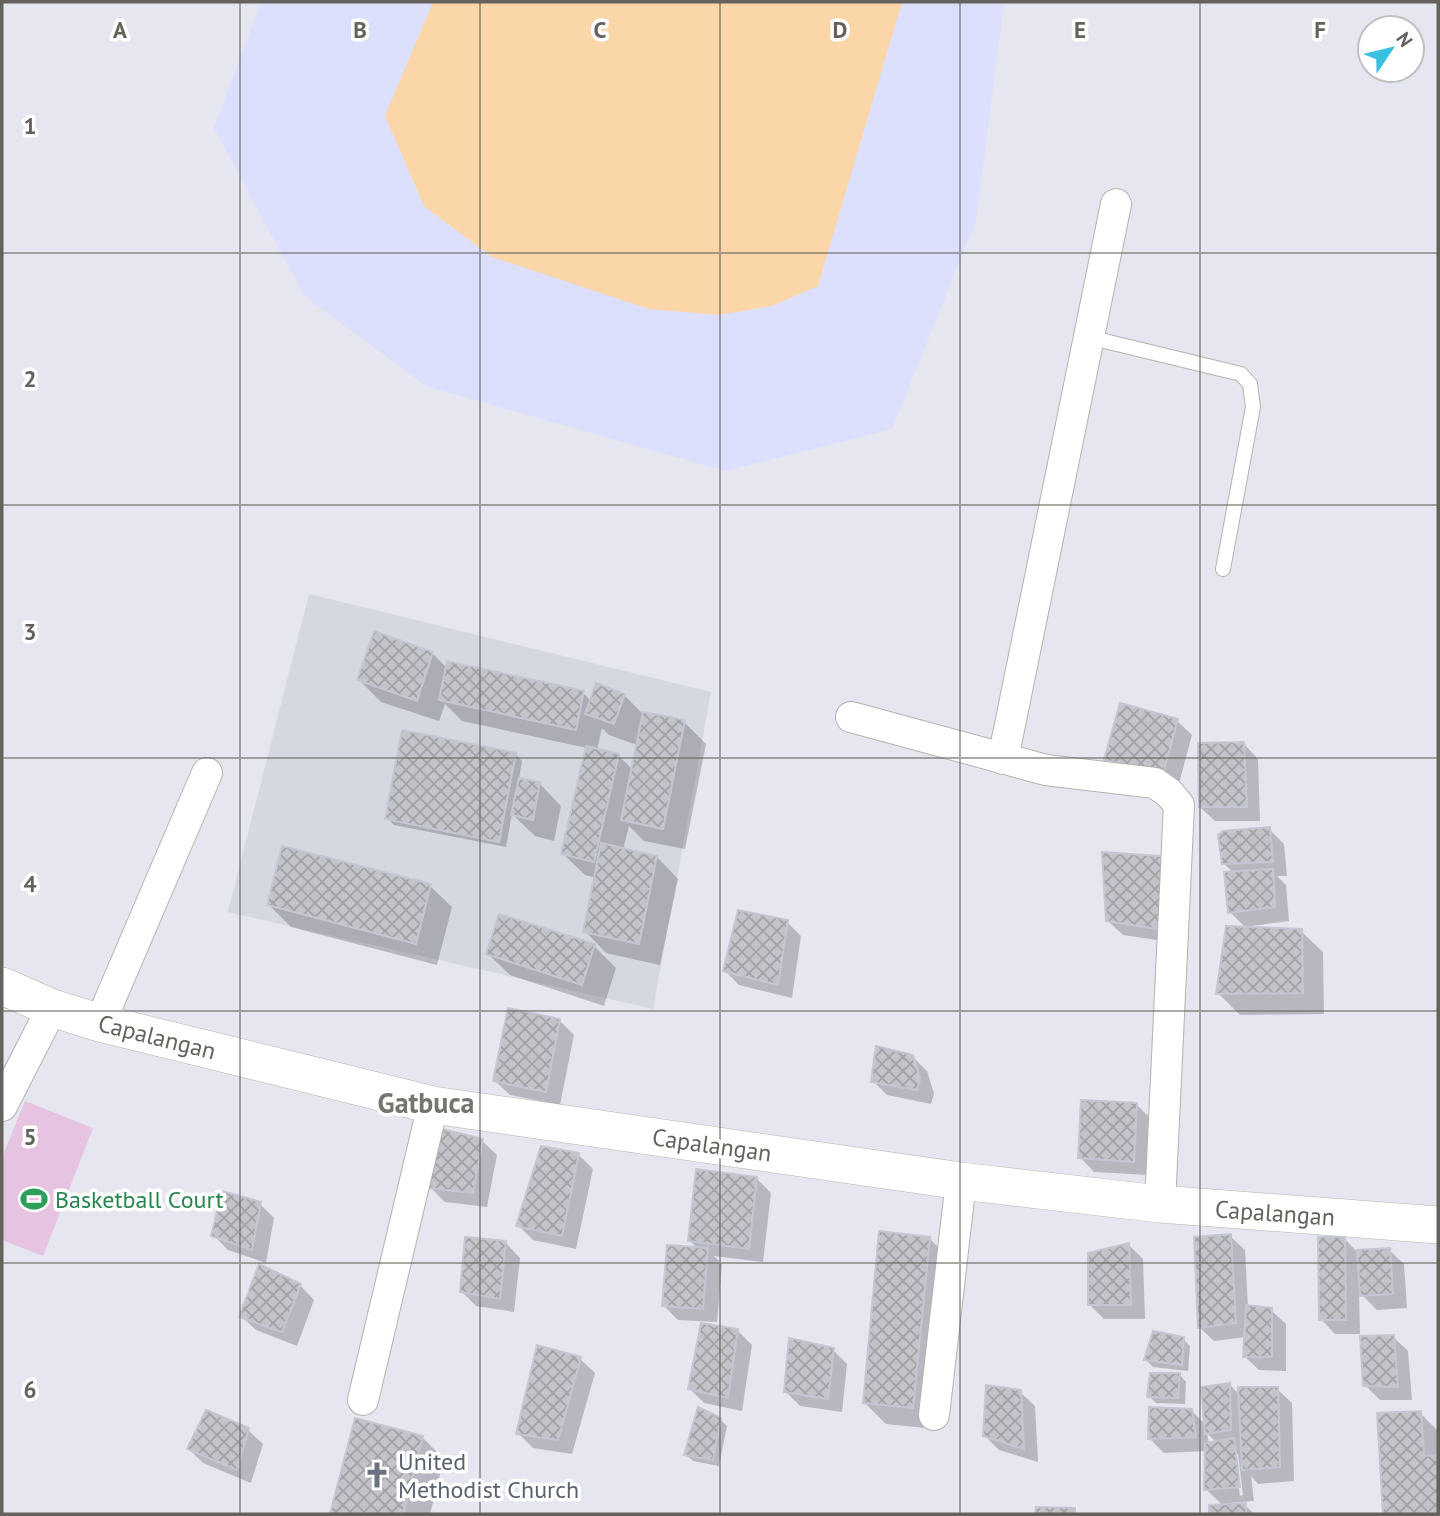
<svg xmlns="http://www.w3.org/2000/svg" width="1440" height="1516" font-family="'PT Sans',sans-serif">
	<defs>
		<pattern id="building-cross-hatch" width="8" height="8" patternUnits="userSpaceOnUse" patternTransform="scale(1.75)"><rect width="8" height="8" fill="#c2c4ca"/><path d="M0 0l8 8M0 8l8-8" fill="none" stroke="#a1a3a7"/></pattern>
	</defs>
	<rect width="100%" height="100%" fill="#e5e6ef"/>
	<path fill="#dde0fc" d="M261 2H1004L976 221 892 429 725 471 426 386 304 296 214 128Z"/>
	<path fill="#d6d8e1" d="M309 594 711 692 653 1009 228 912Z"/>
	<path fill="#e5c3e1" d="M25 1101 93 1128 43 1256 2 1240V1158Z"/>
	<path fill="#fbd6a9" d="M433 2H902L818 286 772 306 719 315 649 309 492 257 424 206 385 116Z"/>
	<path fill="#0003" fill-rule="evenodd" d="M432 653 447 668 583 693 591 701 624 695 644 715 684 722 706 744 685 849 644 841 629 826 623 850 657 857 678 879 660 965 606 953 585 931 596 878 585 875 563 854 587 748 462 721 445 704 439 721 381 702 359 680ZM602 728 609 735 637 745 633 770 619 756 597 750Z
		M1177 721 1192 735 1178 787 1120 774 1106 759Z
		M1244 744 1258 759 1260 821H1215L1200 807Z
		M515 754 522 761 519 779 540 784 561 806 554 841 535 836 512 814 506 847 394 825 387 818Z
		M1269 829 1284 844 1287 876H1277L1286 885 1289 921 1245 927 1230 912 1234 873 1223 863Z
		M1103 854 1184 944 1123 935 1108 921Z
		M430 886 452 907 437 965 291 927 269 905Z
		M787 922 801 936 792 998 739 985 724 970Z
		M1301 931 1323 952 1324 1014 1240 1015 1218 993Z
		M594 946 616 968 604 1006 510 975 488 954Z
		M559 1020 574 1035 560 1105 510 1095 495 1081Z
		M912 1056 927 1071 934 1094 931 1104 887 1095 873 1081Z
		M1137 1105 1151 1119 1148 1175 1094 1172 1080 1157Z
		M482 1141 497 1155 487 1207 445 1202 430 1187Z
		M542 1148 579 1155 593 1169 576 1249 533 1240 518 1225Z
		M756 1178 771 1193 763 1262 714 1256 722 1264 717 1322 678 1320 664 1306 698 1249 689 1240Z
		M260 1204 274 1218 266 1263 228 1250 213 1235Z
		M1230 1236 1245 1250 1248 1307 1271 1310 1286 1324V1371L1259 1370 1244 1356 1246 1337 1214 1341 1199 1327Z
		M929 1238 951 1260 935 1429 886 1424 864 1402Z
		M1344 1238 1357 1252 1389 1250 1404 1264 1407 1308 1377 1310 1359 1292 1360 1334H1335L1321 1319Z
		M506 1243 520 1258 514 1312 476 1306 462 1292Z
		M1129 1245 1143 1259 1145 1319H1104L1090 1305Z
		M300 1285 314 1300 297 1346 256 1330 241 1316Z
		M737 1330 752 1345 742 1411 704 1403 690 1389Z
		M1393 1337 1408 1351 1412 1400H1380L1365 1385Z
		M1183 1339 1190 1346 1188 1371 1153 1367 1146 1360Z
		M833 1350 847 1364 842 1412 800 1406 785 1391Z
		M580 1359 595 1373 572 1454 533 1448 518 1433Z
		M1180 1375 1186 1382 1185 1404 1156 1403 1149 1396Z
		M1230 1385 1240 1395 1277 1389 1292 1403 1294 1481 1258 1484 1251 1476 1254 1501 1229 1503V1506L1245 1505 1254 1514H1211V1506H1223L1206 1489V1451L1164 1453 1150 1439 1191 1410 1206 1425ZM1207 1433 1217 1443 1209 1444ZM1234 1454H1238L1243 1495 1240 1496Z
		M1020 1392 1035 1406 1038 1462 999 1450 984 1435Z
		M1420 1413 1438 1431V1514H1385L1379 1415Z
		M720 1419 727 1426 719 1466 693 1461 686 1455Z
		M356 1420 422 1437 444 1459 430 1514H332Z
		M248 1430 263 1444 251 1483 203 1463 189 1449Z"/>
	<path fill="url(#building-cross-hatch)" stroke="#c4c7d3" stroke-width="2" d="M374 631 433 652 417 701 357 680Z
		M447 661 584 691 576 730 439 700Z
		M596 683 625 694 614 724 585 714Z
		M1120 703 1178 719 1163 774 1104 760Z
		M643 712 685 720 663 829 621 820Z
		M402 730 516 753 499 842 385 819Z
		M1244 742 1247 807H1199L1198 743Z
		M586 746 619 754 594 862 561 854Z
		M519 778 540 782 533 820 511 815Z
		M1270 827 1273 862 1222 864 1218 835 1223 831Z
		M601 843 657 856 639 944 583 932Z
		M282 846 431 884 416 944 267 905Z
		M1102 852 1173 857 1170 931 1106 921Z
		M1273 869 1275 907 1228 913 1224 872Z
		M738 910 788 920 778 985 723 971Z
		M499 914 595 944 582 985 486 954Z
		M1226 926 1302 929 1303 993 1216 994Z
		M508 1008 560 1019 546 1092 493 1081Z
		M876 1046 913 1055 920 1079 917 1090 871 1082Z
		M1081 1100 1137 1103 1134 1162 1078 1158Z
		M438 1128 483 1139 473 1193 428 1188Z
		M541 1146 579 1153 562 1236 516 1226Z
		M696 1169 757 1177 749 1249 688 1241Z
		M222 1191 261 1202 252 1250 211 1236Z
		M879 1231 930 1237 913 1408 863 1403Z
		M1231 1234 1236 1323 1198 1328 1194 1237Z
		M465 1237 506 1241 500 1299 460 1292Z
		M1318 1237H1345L1346 1320H1319Z
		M1129 1243 1131 1305H1088V1253Z
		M667 1245 708 1248 703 1309 662 1306Z
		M1390 1248 1393 1294 1360 1296 1357 1250Z
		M259 1264 301 1284 282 1332 239 1317Z
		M1246 1305 1272 1308V1357H1243Z
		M701 1323 738 1329 728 1398 688 1389Z
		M1153 1331 1184 1337 1182 1365 1144 1360Z
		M1394 1335 1398 1387 1363 1386 1360 1336Z
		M789 1338 834 1348 828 1399 784 1392Z
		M537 1345 581 1357 558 1440 516 1434Z
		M1150 1373H1180L1178 1398 1147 1397Z
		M1230 1383 1231 1430 1205 1434 1201 1387Z
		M986 1385 1021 1390 1024 1449 983 1436Z
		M1238 1387H1278L1280 1467 1242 1470Z
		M698 1407 721 1418 713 1460 684 1455Z
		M1149 1407 1192 1409 1196 1437 1148 1439Z
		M206 1410 249 1428 237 1470 187 1449Z
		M1421 1411 1424 1456 1438 1455V1514H1383L1377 1413Z
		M355 1418 423 1436 403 1514H330Z
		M1234 1438 1240 1487 1204 1490 1205 1443Z
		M1246 1503V1514H1209V1505Z
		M1036 1507 1075 1508V1514H1035Z"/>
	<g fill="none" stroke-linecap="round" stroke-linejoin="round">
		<g stroke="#b4b3ae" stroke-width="16">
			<path id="service" d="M1088 337 1241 374 1250 384 1253 407 1223 569"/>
		</g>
		<g stroke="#b4b3ae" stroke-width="32">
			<path id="minor" d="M851 717 1046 770 1155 783 1169 793 1179 805 1160 1204
				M1003 759 1116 204
				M100 1023 207 773
				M2 1106 52 1008
				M363 1400 433 1105
				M934 1415 961 1181"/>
		</g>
		<g stroke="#b4b3ae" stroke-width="38">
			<path id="tertiary" d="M2 986 52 1008 100 1023 433 1105 961 1181 1160 1204 1438 1225"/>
		</g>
		<use href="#service" stroke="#fff" stroke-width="14"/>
		<use href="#minor" stroke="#fff" stroke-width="30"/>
		<use href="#tertiary" stroke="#fff" stroke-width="37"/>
	</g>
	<path fill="none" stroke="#65625d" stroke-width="2" stroke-opacity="0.55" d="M240 2V1514M480 2V1514M720 2V1514M960 2V1514M1200 2V1514M2 253H1438M2 505H1438M2 758H1438M2 1011H1438M2 1263H1438"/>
	<defs>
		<g id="stadium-bare" transform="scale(2.1)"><path d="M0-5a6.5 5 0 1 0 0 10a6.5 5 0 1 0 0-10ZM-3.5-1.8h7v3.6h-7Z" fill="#2e9e5b" stroke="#fff" stroke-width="2.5" paint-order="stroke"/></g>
		<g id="church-bare" transform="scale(2.1)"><path d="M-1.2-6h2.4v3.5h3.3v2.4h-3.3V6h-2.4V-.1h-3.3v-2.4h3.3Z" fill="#6b7280" stroke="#fff" stroke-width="2.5" paint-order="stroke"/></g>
	</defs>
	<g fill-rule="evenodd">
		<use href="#stadium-bare" x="34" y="1199"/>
		<use href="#church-bare" x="377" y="1475"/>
	</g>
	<g text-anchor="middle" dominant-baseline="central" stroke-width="7" stroke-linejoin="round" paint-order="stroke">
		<g font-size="24" fill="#65625d" stroke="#fff">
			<text transform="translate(157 1037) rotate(14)">Capalangan</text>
			<text transform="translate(712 1145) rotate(8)">Capalangan</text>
			<text transform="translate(1275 1213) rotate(4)">Capalangan</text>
		</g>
		<g font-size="24" fill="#27864d" stroke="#fff" text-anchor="start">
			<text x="55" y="1199">Basketball Court</text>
		</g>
		<g font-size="24" fill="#5b616d" stroke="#fff" text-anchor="start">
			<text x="398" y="1461">United<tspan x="398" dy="28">Methodist Church</tspan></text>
		</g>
		<g font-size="28" font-weight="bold" fill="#77736e" stroke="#fff">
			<text x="426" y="1102">Gatbuca</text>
		</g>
	</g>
	<g font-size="23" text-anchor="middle" font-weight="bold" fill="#65625d" stroke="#fff" stroke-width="7" stroke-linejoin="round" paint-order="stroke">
		<text x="120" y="38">A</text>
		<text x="360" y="38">B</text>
		<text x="600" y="38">C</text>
		<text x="840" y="38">D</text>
		<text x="1080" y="38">E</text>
		<text x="1320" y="38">F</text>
		<text x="30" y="134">1</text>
		<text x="30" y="387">2</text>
		<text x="30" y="640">3</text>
		<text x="30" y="892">4</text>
		<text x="30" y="1145">5</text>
		<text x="30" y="1398">6</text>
	</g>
	<rect width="1440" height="1516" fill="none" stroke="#65625d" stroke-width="7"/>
	<g transform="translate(1391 49) rotate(55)"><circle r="33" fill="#ffffff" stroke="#c1c0be" stroke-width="2"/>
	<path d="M0-5L12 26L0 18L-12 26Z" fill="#39c1e1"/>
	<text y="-10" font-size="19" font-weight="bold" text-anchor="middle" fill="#65625d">N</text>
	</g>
</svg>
